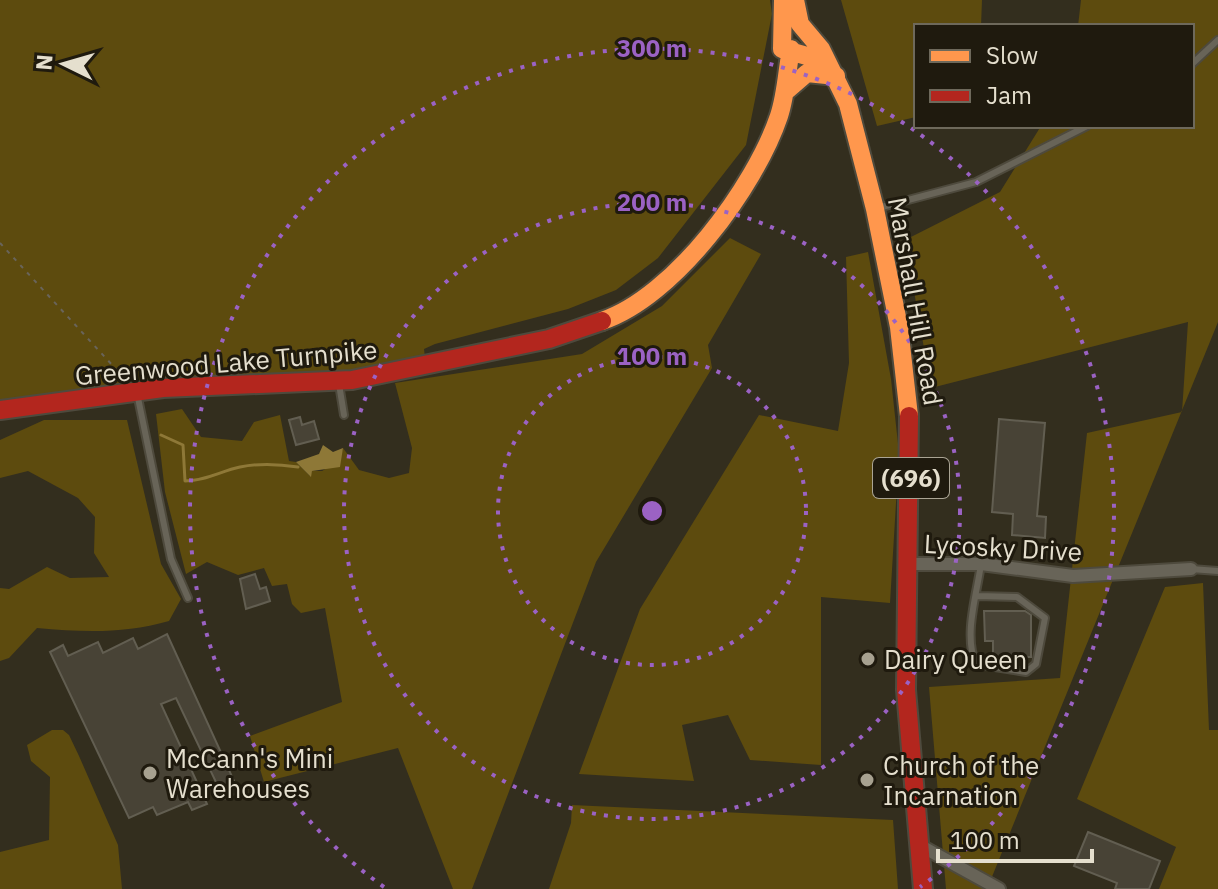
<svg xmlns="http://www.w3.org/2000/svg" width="1218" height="889" font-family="'IBM Plex Sans',sans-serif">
	<rect width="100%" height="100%" fill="#332e1e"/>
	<path fill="#5d4b0e" d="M0 0H770L772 14 746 145 658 258 616 290 568 309 435 344 424 349 425 358 318 375 184 377 0 401Z
		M841 0H982L981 26H916V117L877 126Z
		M1081 0H1218V322L987 889H946L929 687 1060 678 1087 433 1182 412 1188 322 931 388 905 240 1000 192 1041 126H1192V26H1078Z
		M730 238 761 254 708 345 712 368 596 562 472 889H453L398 748 264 782 250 736 342 702 325 608 301 613 292 604 287 584 272 586 264 568 238 575 207 562 186 574 165 492 156 414 182 409 201 437 242 441 254 422 280 415 289 461 296 462 310 476 312 471H322L339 461 343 448 359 470 389 478 409 473 412 448 395 383 582 354 662 306Z
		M868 252 891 379 899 453 890 603 821 597V765L750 760 728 715 682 725 694 781 579 774 640 609 759 415 838 431 849 363 846 257Z
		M44 420H127L161 564 181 599 169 621C124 634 83 632 37 628L9 658 0 661V588L9 589 47 567 70 578 109 577 94 553 95 517 78 498 28 471 0 478V440Z
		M1203 583 1209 730H1218V889H1159L1176 847 1077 799 1165 587Z
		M52 730H63L69 735 79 756 118 845 122 889H0V852L49 840 50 777 31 761 27 745Z
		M572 805 893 820 898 889H549L571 823Z"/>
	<path fill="#8e7837" d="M323 445 333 452 343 448 340 467 312 471 311 477 296 462 319 454Z"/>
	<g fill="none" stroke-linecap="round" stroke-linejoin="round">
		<path stroke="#8e7837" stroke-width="3" d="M161 435 183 445 185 481C205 481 221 471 240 467 259 463 279 464 298 467"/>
	</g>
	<path fill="#484336" stroke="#625e51" stroke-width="2" d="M300 417 302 425 314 421 319 439 296 445 289 420Z
		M999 419 1045 423 1037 516 1046 517 1045 538 1012 535 1013 514 992 512Z
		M255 574 260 589 266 587 270 601 246 609 240 579Z
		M984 611H1025L1031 615V657H993V641H985Z
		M167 634 239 792 224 799 176 698 161 704 207 804 192 810 188 802 157 815 153 807 129 818 50 652 63 645 68 656 98 642 103 653 133 638 138 649Z
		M1088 832 1160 861 1149 889H1115L1117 883 1074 866Z"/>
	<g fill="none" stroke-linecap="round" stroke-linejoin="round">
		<g stroke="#4e4a3d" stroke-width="10">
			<path id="lane" d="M1192 64 1218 40
				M878 208 976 182 1087 126
				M339 384 344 415
				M137 393 171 559 188 598
				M1191 569 1218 571
				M977 596 1017 597 1045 618 1036 664 1026 672 976 664C963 636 977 594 981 564"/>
		</g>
		<g stroke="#4e4a3d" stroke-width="16">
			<path id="street" d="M908 564H981L1073 576 1191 569
				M921 846 999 889"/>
		</g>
		<g stroke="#4e4a3d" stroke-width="22">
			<path id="slow" d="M783 0 782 49 814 58 830 71
				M795 0 800 24 821 49 848 104 875 209 899 327 909 416
				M785 92 807 73 836 76
				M602 321C674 297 755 187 779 116 786 95 787 71 791 49"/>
		</g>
		<g stroke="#4e4a3d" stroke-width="22">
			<path id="jam" d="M0 410 163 388 352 380 549 339 602 321
				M909 416 906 690 923 889"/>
		</g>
		<path stroke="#69645a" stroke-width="2" stroke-dasharray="4 6" stroke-linecap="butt" d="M0 243 125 379"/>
		<use href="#lane" stroke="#686458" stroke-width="6"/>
		<use href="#street" stroke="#686458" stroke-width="12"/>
		<use href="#slow" stroke="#ff974d" stroke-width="18"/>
		<use href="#jam" stroke="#b3261e" stroke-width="18"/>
	</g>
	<g fill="none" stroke="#9b62c4" stroke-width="4" stroke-dasharray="4 8">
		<circle cx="652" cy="511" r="154"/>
		<circle cx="652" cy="511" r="308"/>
		<path d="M384 887A462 462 0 1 1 920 887"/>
	</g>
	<g fill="#a7a190" stroke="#1f1a0e" stroke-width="3">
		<circle cx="868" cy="659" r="8"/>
		<circle cx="150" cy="773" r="8"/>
		<circle cx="867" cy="780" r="8"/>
	</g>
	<g text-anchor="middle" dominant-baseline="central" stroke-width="6" stroke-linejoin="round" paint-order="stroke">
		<rect fill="#1f1a0e" stroke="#aaa494" stroke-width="2" x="873" y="458" width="76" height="40" rx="6"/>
		<g font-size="24" font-weight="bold" fill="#e5dfce">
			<text x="911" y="478">(696)</text>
		</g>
		<g font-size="26" fill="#e5dfce" stroke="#1f1a0e">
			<text transform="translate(916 301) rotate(80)">Marshall Hill Road</text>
			<text transform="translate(226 362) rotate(-5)">Greenwood Lake Turnpike</text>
			<text transform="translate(1003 547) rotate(3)">Lycosky Drive</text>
		</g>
		<g font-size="26" fill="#e5dfce" stroke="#1f1a0e" text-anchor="start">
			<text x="884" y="659">Dairy Queen</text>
			<text x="166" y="758">McCann's Mini<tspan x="166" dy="30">Warehouses</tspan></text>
			<text x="883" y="765">Church of the<tspan x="883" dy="30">Incarnation</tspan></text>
		</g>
	</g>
	<circle cx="652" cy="511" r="12" fill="#9b62c4" stroke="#1f1a0e" stroke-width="4"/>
	<g font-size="24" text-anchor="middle" font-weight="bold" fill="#9b62c4" stroke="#1f1a0e" stroke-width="6" stroke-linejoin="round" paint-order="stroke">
		<text x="652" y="57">300 m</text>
		<text x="652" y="211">200 m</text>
		<text x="652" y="365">100 m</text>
	</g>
	<rect x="914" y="24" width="280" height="104" fill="#1f1a0e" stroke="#6e695b" stroke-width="2"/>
	<rect x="930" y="50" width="40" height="12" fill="#ff974d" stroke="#6e695b" stroke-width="2"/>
	<text x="986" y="64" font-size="24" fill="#e5dfce">Slow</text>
	<rect x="930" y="90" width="40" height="12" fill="#b3261e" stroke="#6e695b" stroke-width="2"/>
	<text x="986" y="104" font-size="24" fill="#e5dfce">Jam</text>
	<g transform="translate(64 64) rotate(275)" stroke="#1f1a0e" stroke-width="6" paint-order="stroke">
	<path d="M0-6L14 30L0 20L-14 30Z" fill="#e5dfce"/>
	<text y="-12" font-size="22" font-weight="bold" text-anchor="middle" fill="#e5dfce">N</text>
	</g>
	<path d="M938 849v12h154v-12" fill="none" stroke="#e5dfce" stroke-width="4"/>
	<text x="950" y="849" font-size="24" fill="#e5dfce" stroke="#1f1a0e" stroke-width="6" paint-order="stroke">100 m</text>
</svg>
